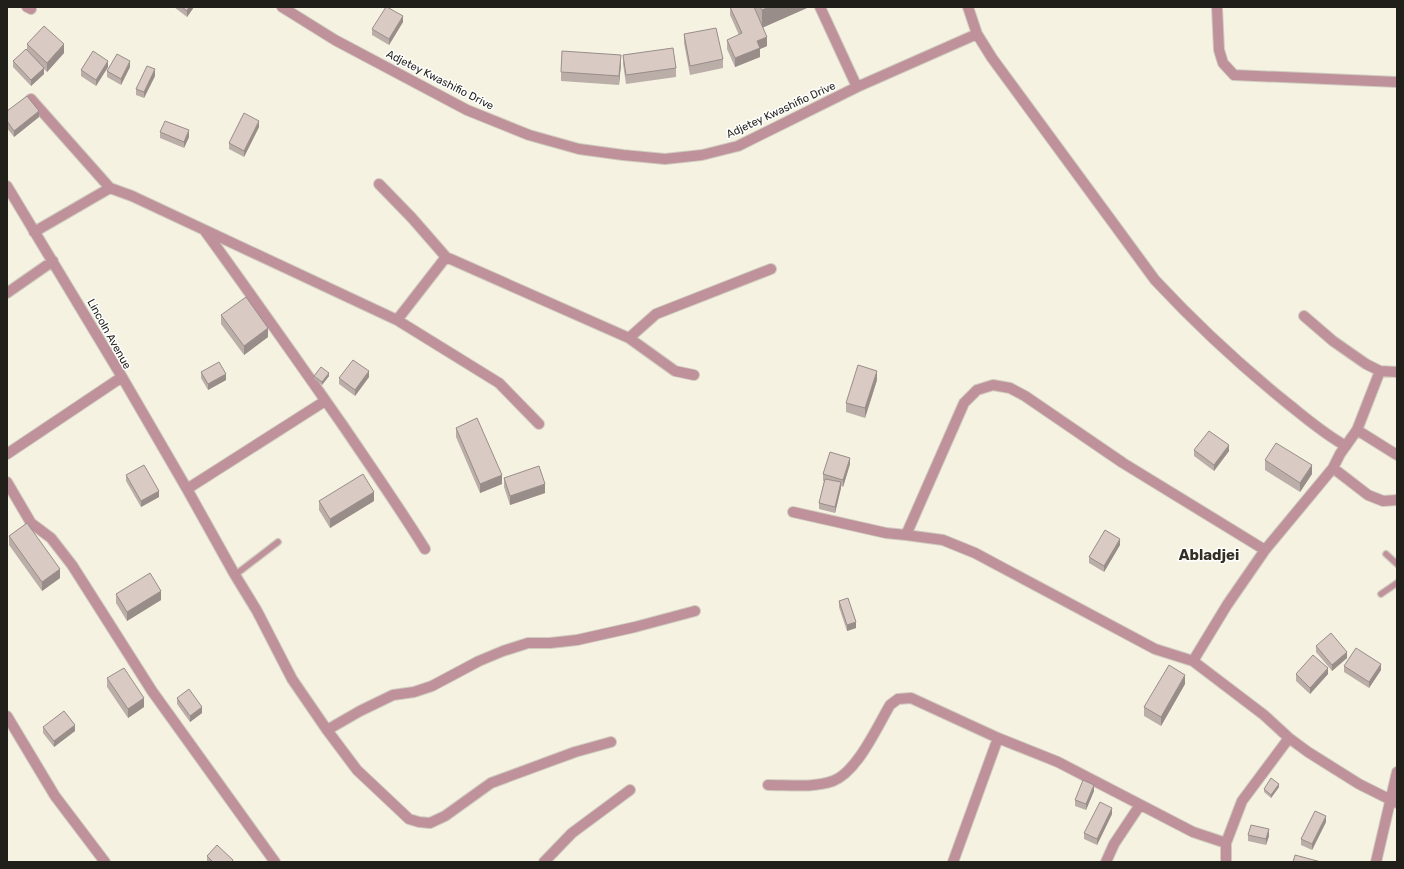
<svg xmlns="http://www.w3.org/2000/svg" width="1404" height="869" font-family="Rubik,sans-serif">
	<rect width="100%" height="100%" fill="#f5f2e2"/>
	<g fill="none" stroke-linecap="round" stroke-linejoin="round">
		<g stroke="#cfccbe" stroke-width="8">
			<path id="service" d="M1386 554 1397 564
				M235 575 278 542
				M1381 594 1397 583"/>
		</g>
		<g stroke="#cfccbe" stroke-width="12">
			<path id="minor" d="M27 7 31 9
				M282 7 335 40 467 110 529 135 579 149 623 155 665 159 702 155 738 146 857 87 977 34
				M820 7 857 87
				M968 7 977 34 992 58 1155 280C1196 324 1240 365 1287 403 1306 418 1324 434 1346 446
				M1217 7 1219 50 1223 63 1234 75 1397 82
				M31 99 110 188
				M379 184 412 218 446 257
				M7 186 122 377 187 489 235 575 257 611 292 679 327 730 357 770 409 819 419 822 430 823 445 816 491 783 575 752 611 742
				M205 231C252 296 298 361 344 427 371 467 399 507 425 549
				M34 232 110 188 132 196 397 320 499 383 539 424
				M7 293 53 261
				M1304 316 1333 341 1366 364 1380 371 1397 372
				M397 320 446 257 629 338 675 371 694 375
				M629 338 656 314 771 269
				M1357 430 1397 455
				M7 454 122 377
				M1333 468 1368 495 1383 501 1397 500
				M7 482 31 523 51 538 72 565 152 691 275 862
				M187 489 325 401
				M793 512 886 533 906 535 964 403 977 390 993 385 1010 388 1025 396 1123 463 1265 550
				M906 535 943 540 975 553 1155 649 1193 661 1264 715 1289 738 1308 752 1359 784 1397 803
				M1193 661 1227 605 1265 550 1333 468 1340 454 1357 430 1380 371
				M7 716 55 796 105 862
				M327 730 360 711 393 695 414 692 432 686 479 661 503 651 528 643H550L577 640 635 627 695 611
				M768 785C789 785 813 788 833 781 857 772 877 727 890 705L898 699 911 698 998 738 1058 762 1193 832 1226 843
				M544 862 572 833 630 790
				M953 862 998 738
				M1106 862 1114 844 1140 805
				M1226 862V843L1242 801 1289 738"/>
		</g>
		<g stroke="#cfccbe" stroke-width="12">
			<path id="tertiary" d="M1376 862 1397 772"/>
		</g>
		<use href="#service" stroke="#bf919b" stroke-width="5.5"/>
		<use href="#minor" stroke="#bf919b" stroke-width="10"/>
		<use href="#tertiary" stroke="#bf919b" stroke-width="10"/>
	</g>
	<path fill="#bbaea9" d="M174 7H194L187 17Z
		M730 7H807V8L763 27 767 46 760 49V57L735 67 727 49V40L739 35 730 15Z
		M403 22 389 45 372 35V29Z
		M684 34 723 59V68L690 75 684 43Z
		M27 44 64 53 47 72 44 69V74L31 86 13 67V61L27 50Z
		M623 55 676 68V77L626 84 623 64Z
		M621 64 619 85 561 81V72Z
		M108 67 96 86 81 76V70Z
		M130 67 121 85 107 77V71Z
		M155 76 144 98 136 95V89Z
		M7 111 39 117 14 137 7 128Z
		M259 127 244 157 229 149V143Z
		M160 132 189 137 184 148 160 138Z
		M221 315 268 337 244 355 221 324Z
		M201 372 226 380 208 390 201 378Z
		M314 376H329L322 385 314 379Z
		M369 377 355 396 339 384V378Z
		M877 380 865 418 846 412V403Z
		M456 428 502 484 480 493 456 437Z
		M1194 450 1229 451 1214 471 1194 456Z
		M1265 460 1312 474 1300 492 1265 470Z
		M850 464 843 487 841 486V488L835 513 819 509V503L824 481H823V474Z
		M126 475 159 497 141 507 126 481Z
		M504 478 545 493 510 505 504 487Z
		M319 501H374L330 528 319 510Z
		M9 536 60 578 42 591 9 545Z
		M1120 545 1104 572 1089 563V557Z
		M116 594 161 600 127 621 116 603Z
		M839 601 856 628 847 631 839 607Z
		M1316 646 1347 658 1332 671 1316 652Z
		M1344 666 1381 670 1369 688 1344 672Z
		M1296 674H1328L1310 694 1296 681Z
		M107 678 144 707 128 718 107 687Z
		M1185 684 1161 726 1144 716V707Z
		M177 698 202 713 190 722 177 704Z
		M43 727 75 731 54 747 43 733Z
		M1279 787 1271 798 1264 792V789Z
		M1094 791 1086 810 1075 806V800Z
		M1112 814 1097 845 1084 839V833Z
		M1326 822 1312 850 1301 845V839Z
		M1248 835 1269 836 1266 845 1248 841Z
		M207 856 233 862H207Z"/>
	<path fill="#998d89" d="M189 7H194L187 17V11Z
		M769 7H807V8L762 28V10Z
		M403 16V22L389 45V39Z
		M767 37V46L760 49V57L735 67V58L757 41Z
		M64 44V53L47 72V63Z
		M621 55V64L619 85V76Z
		M108 61V67L96 86V80Z
		M130 61V67L121 85V79Z
		M44 68V74L31 86V80Z
		M155 69V76L144 98V92Z
		M39 111V117L14 137V131Z
		M259 121V127L244 157V151Z
		M189 130V137L184 148V142Z
		M268 328V337L244 355V346Z
		M369 371V377L355 396V390Z
		M877 371V380L865 418V408Z
		M329 373V376L322 385V382Z
		M226 374V380L208 390V384Z
		M1229 445V451L1214 471V465Z
		M850 458V464L843 487V480Z
		M1312 465V474L1300 492V483Z
		M502 475V484L480 493V484Z
		M841 482V488L835 513V507Z
		M545 484V493L510 505V496Z
		M159 491V497L141 507V501Z
		M374 492V501L330 528V519Z
		M1120 539V545L1104 572V566Z
		M60 569V578L42 591V582Z
		M161 591V600L127 621V612Z
		M856 622V628L847 631V625Z
		M1347 652V658L1332 671V665Z
		M1381 664V670L1369 688V682Z
		M1328 668V674L1310 694V688Z
		M1185 675V684L1161 726V717Z
		M144 698V707L128 718V709Z
		M202 707V713L190 722V716Z
		M75 725V731L54 747V741Z
		M1279 784V787L1271 798V795Z
		M1094 785V791L1086 810V804Z
		M1112 808V814L1097 845V839Z
		M1326 816V822L1312 850V844Z
		M1269 829V836L1266 845V839Z"/>
	<path fill="#dacac4" stroke="#998d89" d="M182 7H189L187 11Z
		M386 7H387L403 16 389 39 372 29Z
		M730 7H754L767 37 757 41 760 48 735 58 727 40 742 33Z
		M760 7H769L762 10Z
		M44 26 64 44 47 63 27 44Z
		M716 28 723 59 690 66 684 34Z
		M673 48 676 68 626 75 623 55Z
		M26 49 44 68 31 80 13 61Z
		M93 51 108 61 96 80 81 70Z
		M562 51 621 55 619 76 561 72Z
		M117 54 130 61 121 79 107 71Z
		M147 66 155 69 144 92 136 89Z
		M27 96 39 111 14 131 7 121V111Z
		M244 113 259 121 244 151 229 143Z
		M165 121 189 130 184 142 160 132Z
		M246 297 268 328 244 346 221 315Z
		M353 360 369 371 355 390 339 378Z
		M219 362 226 374 208 384 201 372Z
		M858 365 877 371 865 408 846 403Z
		M321 367 329 373 322 382 314 376Z
		M477 418 502 475 480 484 456 428Z
		M1209 431 1229 445 1214 465 1194 450Z
		M1276 443 1312 465 1300 483 1265 460Z
		M830 452 850 458 843 480 823 474Z
		M144 465 159 491 141 501 126 475Z
		M539 466 545 484 510 496 504 478Z
		M363 474 374 492 330 519 319 501Z
		M825 479 841 482 835 507 819 503Z
		M27 523 60 569 42 582 9 536Z
		M1105 530 1120 539 1104 566 1089 557Z
		M150 573 161 591 127 612 116 594Z
		M848 598 856 622 847 625 839 601Z
		M1331 633 1347 652 1332 665 1316 646Z
		M1356 648 1381 664 1369 682 1344 666Z
		M1313 655 1328 668 1310 688 1296 674Z
		M1169 665 1185 675 1161 717 1144 707Z
		M124 668 144 698 128 709 107 678Z
		M189 689 202 707 190 716 177 698Z
		M64 711 75 725 54 741 43 727Z
		M1271 778 1279 784 1271 795 1264 789Z
		M1083 780 1094 785 1086 804 1075 800Z
		M1100 802 1112 808 1097 839 1084 833Z
		M1315 811 1326 816 1312 844 1301 839Z
		M1251 825 1269 829 1266 839 1248 835Z
		M217 845 233 860 232 862H213L207 856Z
		M1295 855 1321 862H1293Z"/>
	<g text-anchor="middle" dominant-baseline="central" stroke-width="3" stroke-linejoin="round" paint-order="stroke">
		<g font-size="11" fill="#201f19" stroke="#fff">
			<text transform="translate(440 80) rotate(27)">Adjetey Kwashifio Drive</text>
			<text transform="translate(781 110) rotate(-25)">Adjetey Kwashifio Drive</text>
			<text transform="translate(109 334) rotate(61)">Lincoln Avenue</text>
		</g>
		<g font-size="15" font-weight="bold" fill="#323024" stroke="#fff">
			<text x="1209" y="555">Abladjei</text>
		</g>
	</g>
	<rect width="1404" height="869" fill="none" stroke="#201f19" stroke-width="16"/>
</svg>
